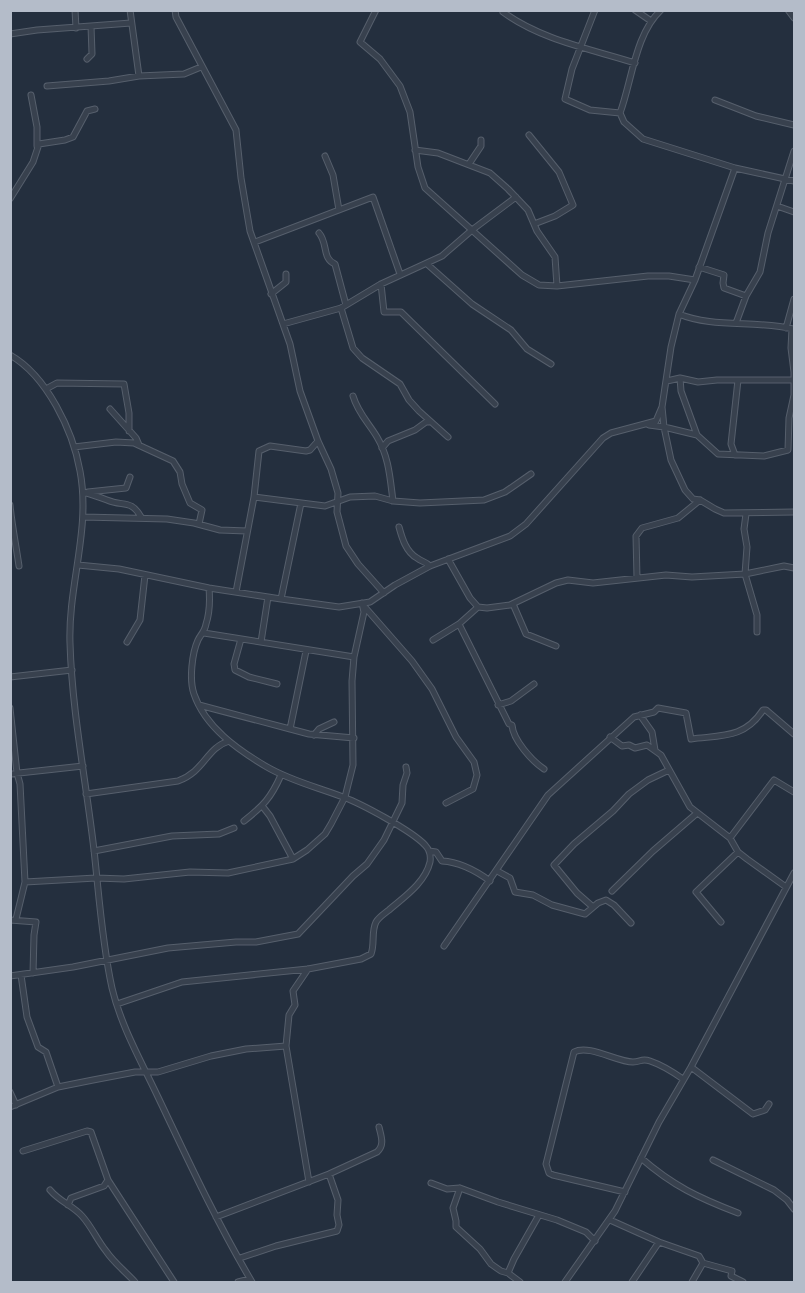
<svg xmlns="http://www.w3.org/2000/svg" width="805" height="1293" font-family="'PT Sans',sans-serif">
	<rect width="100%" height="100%" fill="#242f3e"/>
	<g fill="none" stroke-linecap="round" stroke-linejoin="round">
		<g stroke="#565f6c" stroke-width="7">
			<path id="minor" d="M75 10 76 28
				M130 10 139 76
				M175 10 176 17 236 130 241 178 250 231 290 344 300 391 318 441 331 469 338 493 337 512 346 546 358 564 384 593
				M376 10 360 42 380 59 400 86 410 112 418 167 425 188 522 275 539 285 557 286 648 276H669L695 280
				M595 10 572 69 565 99 590 110 620 113C632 81 635 34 661 10
				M635 10 651 21
				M788 10 794 18
				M503 12C541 40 591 49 635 63
				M10 34 37 30 131 23
				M87 59 92 54 91 26
				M47 86 109 81 139 76 184 74 201 67
				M31 95 37 127V146
				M715 100 756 116 794 125
				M620 113 624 122 643 139 735 168 794 181
				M529 135 559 172 573 205 555 216 534 224
				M415 150 438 153 490 173 508 189 528 210 537 231 555 257 557 286
				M325 156 333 175 339 210
				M469 164 481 146V140
				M735 168 695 280 679 314 671 347 662 407 664 427 671 460 685 490 693 499 700 500 715 509 724 513 794 512
				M10 199 33 162 39 144 65 140 73 137 87 111 95 109
				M777 206 794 212
				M319 233C328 243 322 259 335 264L346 305
				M255 242 373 197 400 274
				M427 264 472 304 511 330 527 349 551 364
				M699 267 724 275 723 283 724 288 746 296
				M381 284 384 312H401L495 404
				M271 294 286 282V274
				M341 308 353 348 362 358 400 384 409 400 419 411 448 437
				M679 314C712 328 757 320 793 329
				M736 323 746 296 760 272 768 233 794 151
				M283 324 341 308 381 284 442 256 472 230 516 197
				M786 328 794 299
				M10 355C47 376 73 431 80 471 91 529 68 585 70 643 72 712 86 781 94 850 99 895 102 943 112 988 121 1026 141 1061 158 1097 188 1160 217 1223 252 1282
				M680 378 681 391 697 435
				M667 381 680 378 698 382 717 380H794
				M46 389 57 383 124 384 129 413V431
				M353 396C358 413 368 422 377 437 389 457 390 478 393 501
				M110 409 136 438 139 445
				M649 425 664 427 697 435 718 454 764 456 788 450 789 418 794 395V372L791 348 792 329
				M74 447 116 442 134 443 173 461 180 472 182 484 190 503 202 510 199 524
				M382 448 388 441 415 430 426 422H429
				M735 455 731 444 738 380
				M83 492C91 494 99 497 107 500 123 507 131 499 141 517
				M88 492 126 488 130 477
				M254 497 325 506 350 497 375 496 393 501 420 503 484 500 505 492 531 474
				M10 505C12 526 16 545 19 566
				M746 514 744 529 747 547 745 574 757 615V632
				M83 517 167 519 194 523 220 530 247 531
				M399 527C402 538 406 552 417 558 422 562 425 561 430 566
				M78 565 119 569 209 588 281 599 339 607 370 602 395 585 430 566 510 536 526 524 603 438 611 433 656 421 662 407
				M637 578 636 536 642 528 678 518 700 500
				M236 592 254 497 259 451 270 446 306 451 310 450 318 441
				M281 599 301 503
				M513 604 526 634 556 646
				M363 605 412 661 432 689 456 737 474 762 477 775 473 789 446 803
				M478 607 487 608 510 605 556 583 568 580 593 583 666 575 692 577 745 574 784 566 794 568
				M459 624 509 724 512 725C513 740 532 761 544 769
				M204 633 354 657
				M241 639 234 664 235 670 249 677 277 684
				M433 640 459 624 478 607 470 598 448 559
				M127 642 140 620 145 575
				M261 642 268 597
				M10 677 72 670
				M199 705 309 734 354 738
				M498 705 511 701 534 684
				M10 708 17 773 20 784 25 882 16 919
				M640 715 652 732 655 750
				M290 729 306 651
				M314 735 319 729 334 722
				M610 737 622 746 629 745 635 748 647 745 661 755 690 807 730 838 738 852 747 859 786 887
				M10 774 83 766
				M86 794 178 781C205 771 206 748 229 741
				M263 807 270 816 293 859
				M244 821C263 806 271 798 281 775
				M730 838 774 780 794 792
				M94 851 172 836 219 834 234 828
				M429 851 436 852 442 861C460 862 475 870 490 881
				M499 872 510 878 515 892 533 895 552 905 585 914 598 903 606 900 614 905 631 923
				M25 882 96 878 124 879 190 872 228 873 293 859 307 850 325 834 331 824 345 797 353 765 352 681 354 657 364 612 362 603
				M612 891 653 851 696 814
				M593 907 577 893 554 865 574 844 613 811 629 794 648 780 669 770
				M10 920 36 922 34 935 33 973
				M721 922 696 892 738 852
				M444 946 548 795 634 717 654 712 658 708 686 713 691 739C721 735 744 739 763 710H766L794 734
				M308 969 293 991 295 1005 289 1015 286 1046 309 1182
				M21 975 27 1017 38 1047 46 1052 58 1087
				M10 976 73 967 168 948 236 942H256L298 934 353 876 367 864 384 840 402 803 403 785 407 773 406 767
				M117 1004 182 982 308 969 361 959 371 954C375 944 371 932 376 922 379 917 384 914 389 910 404 897 425 883 430 862 431 856 429 849 425 845 412 831 362 804 343 797 317 787 291 781 267 767 238 750 205 727 194 694 189 680 192 653 198 640 201 634 205 631 206 624 210 612 210 600 209 588
				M691 1067 753 1114 765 1110 769 1104
				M10 1092 16 1105
				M10 1107 58 1087 93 1080 135 1072H158L211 1056 246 1049 286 1046
				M23 1151 87 1131 91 1132 108 1180 174 1282
				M641 1158C673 1186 699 1198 738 1213
				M713 1160 774 1190 787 1200 794 1209
				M431 1183 447 1189 460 1188 498 1202 557 1220 586 1232 595 1241
				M460 1188 453 1208 456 1221V1227L480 1249 491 1264 501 1271 508 1273
				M50 1190C60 1202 72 1205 82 1216 92 1227 97 1240 106 1251 114 1263 126 1272 135 1282
				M625 1192 553 1175 549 1173 546 1164 574 1052C589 1044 617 1062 633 1062 641 1062 641 1058 650 1061 662 1065 673 1072 683 1079
				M68 1205 71 1198 104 1186 108 1180
				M216 1217 329 1174 377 1152C385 1145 381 1136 379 1127
				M610 1220 659 1242 699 1256 703 1263 732 1271 731 1276 743 1282
				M240 1258 276 1246 337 1231 339 1225 337 1215 338 1200 329 1174
				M238 1282 250 1279
				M520 1282 508 1273 514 1259 539 1215
				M565 1282 615 1211 659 1122 691 1067 794 873
				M632 1282 659 1242
				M692 1282 703 1263"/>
		</g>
		<use href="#minor" stroke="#38414e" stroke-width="5"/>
	</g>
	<rect width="805" height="1293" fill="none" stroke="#b4bcc9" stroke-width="24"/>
</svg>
